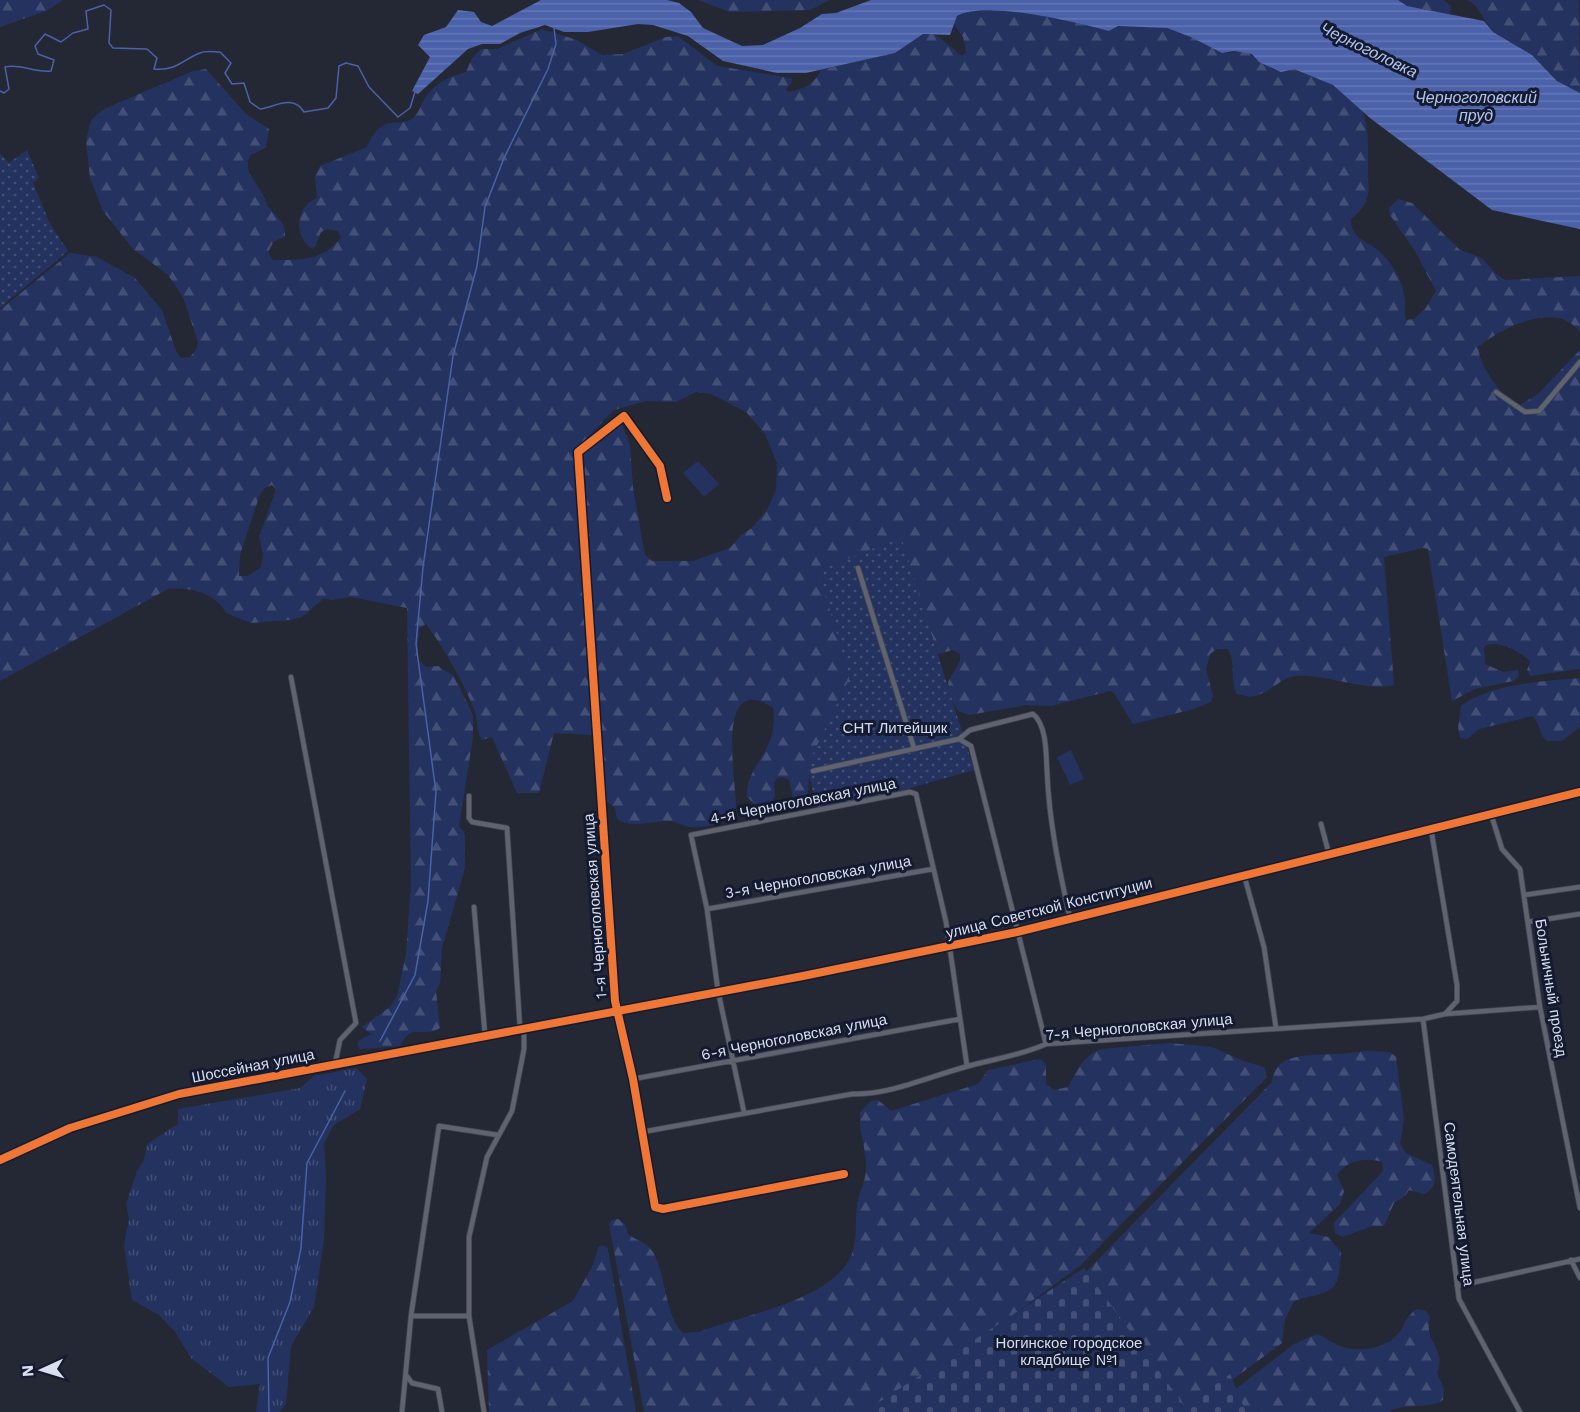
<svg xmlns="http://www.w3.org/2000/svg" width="1580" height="1412" viewBox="0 0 1580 1412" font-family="'Work Sans',sans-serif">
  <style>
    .grass { fill: url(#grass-tufts) }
    .forest { fill: url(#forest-firs); fill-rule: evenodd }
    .cemetery { fill: url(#cemetery-stones) }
    .park { fill: url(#park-dots) }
    .pitch { fill: #24325f }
    .water { fill: url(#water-rules) }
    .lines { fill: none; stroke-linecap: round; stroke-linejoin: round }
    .stream { stroke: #4b61a9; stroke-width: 1.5 }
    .minor-casing { stroke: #434651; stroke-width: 6 }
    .tertiary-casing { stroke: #434651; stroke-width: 8 }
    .minor { stroke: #5f636f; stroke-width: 4.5 }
    .tertiary { stroke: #5f636f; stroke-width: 6 }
    .cycleway-casing { stroke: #141b31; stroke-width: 11 }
    .cycleway { stroke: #f07635; stroke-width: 8 }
    .labels { text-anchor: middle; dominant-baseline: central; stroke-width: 6; stroke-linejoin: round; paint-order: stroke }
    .park-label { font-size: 15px; fill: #d4ddf2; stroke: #141b31 }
    .street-label { font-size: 15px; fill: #d9dfef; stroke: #141b31 }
    .water-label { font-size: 16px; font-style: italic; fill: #b2c3ed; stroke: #141b31 }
  </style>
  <defs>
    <pattern id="grass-tufts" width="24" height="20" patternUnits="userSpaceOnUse" patternTransform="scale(1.5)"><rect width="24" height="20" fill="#24325f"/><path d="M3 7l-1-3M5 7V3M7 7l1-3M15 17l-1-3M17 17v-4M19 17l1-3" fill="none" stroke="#434f76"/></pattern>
    <pattern id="forest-firs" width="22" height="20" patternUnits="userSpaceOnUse" patternTransform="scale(1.5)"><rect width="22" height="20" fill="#24325f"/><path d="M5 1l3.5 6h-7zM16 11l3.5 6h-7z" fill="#434f76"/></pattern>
    <pattern id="cemetery-stones" width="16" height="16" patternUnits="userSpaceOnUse" patternTransform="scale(1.5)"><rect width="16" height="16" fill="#24325f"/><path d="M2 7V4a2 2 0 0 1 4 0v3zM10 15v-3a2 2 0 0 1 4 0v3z" fill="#434f76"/></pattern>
    <pattern id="park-dots" width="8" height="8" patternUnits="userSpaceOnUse" patternTransform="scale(1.5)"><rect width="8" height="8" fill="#24325f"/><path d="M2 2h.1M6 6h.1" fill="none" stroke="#434f76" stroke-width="1.8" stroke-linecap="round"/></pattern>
    <pattern id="water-rules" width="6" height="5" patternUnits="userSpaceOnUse" patternTransform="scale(1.5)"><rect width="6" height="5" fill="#4b61a9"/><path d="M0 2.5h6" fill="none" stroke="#6477b5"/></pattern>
  </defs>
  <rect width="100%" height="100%" fill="#242835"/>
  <path class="grass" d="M356,1068L367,1079L360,1109L334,1125L324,1143L326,1177L324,1240L314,1307L291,1346L286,1404L280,1412H256L260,1384L229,1387L191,1358L176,1333L159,1315L132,1300L124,1245L129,1218L126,1204L137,1171L144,1160L147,1144L178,1124V1109L300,1088L314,1076Z"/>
  <path class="forest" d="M0,0H63L46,11L0,27Z
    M698,0H830L810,10L730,12Z
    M1398,0H1443L1451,6L1450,14L1407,6Z
    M1468,0H1579L1580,93L1563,86L1532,55L1493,32L1475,5Z
    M1011,7C1017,9 1024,8 1030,10C1055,18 1083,24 1109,31C1114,29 1117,26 1122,25C1157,21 1193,34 1222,53C1232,53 1239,50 1249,53C1258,56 1265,67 1276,70C1282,71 1288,68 1294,69C1312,72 1356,95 1363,112C1369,128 1368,150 1368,167C1368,194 1373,200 1351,219C1350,239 1368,241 1380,252C1393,264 1404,283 1405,301C1405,309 1404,313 1406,320L1414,319L1425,309L1436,291L1415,251L1390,215L1389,208L1398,199L1412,203L1460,250L1482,258L1496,274L1505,280L1580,276V332C1557,300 1502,327 1478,347C1479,365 1502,399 1520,405L1538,394L1580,350V669L1530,676L1527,670L1530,662C1522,652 1495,638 1484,647L1485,664L1503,672L1518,670L1519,676L1513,681L1475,689L1452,701L1428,549L1423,548L1384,557L1394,685C1368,693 1315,670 1291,677C1274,682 1260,705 1236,693C1230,678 1236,663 1228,649H1217L1210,654L1206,669L1213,696L1211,702L1194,709L1133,724L1114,693L1110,691L1051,706L1026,705L969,715L958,711L949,695L948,682L960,661V654L953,650L938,654L906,558L864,701L810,769L807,798L801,801L793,798L789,780L783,777L777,778L774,783L775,795L771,806L761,810L747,797C744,767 780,751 773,708C712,668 738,787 736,813C726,821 705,829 692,827C684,827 676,821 668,821C652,821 632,829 617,819L615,808L605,800L581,453L621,422L630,445L633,488L645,555L652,561H693L730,548L741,535L752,528L767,510L776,490L777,463L765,434L746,412L711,394L696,392L676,402L646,401L614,410L573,452L593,735L554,733L539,793H517L492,737L482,740C476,731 478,721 475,712C467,688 441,643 426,624L419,629L417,659L426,667L438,666L454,676L473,715V737L459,826L465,834V868L442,948L440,984L436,991L440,1028C422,1039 412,1021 400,1046L359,1049L358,1041L371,1034L362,1027L390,1007L397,996L406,954L411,883L407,608L351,597L331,600L324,598L302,617L290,620L251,623L226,613C215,592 189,587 168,589L0,681V310L70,253L97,257L135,278L162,310L176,351L181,358L190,357L196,350L198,342L183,297L168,275L133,249L103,211L90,178L86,140L91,120L104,109L193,71L206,69L246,114L269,129L266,148L250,155C243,172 254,178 262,193C265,198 266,205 270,209C278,219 286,223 285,237L274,241L268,252L273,260C300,260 324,261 341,237L338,231L328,229L321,232L315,247L311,248C293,235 296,206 317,198L315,177L320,166L367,147C384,108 400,132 415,116C419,112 421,105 424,100C435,83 448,77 466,72L472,58L481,49H497L542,29L577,40L602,55L623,54L666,37L678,36L717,66L791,78L792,82L786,89L788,92C804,89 814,85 821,70L895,53L923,34H935L962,56L966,52L963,37L953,23C964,2 991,8 1011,7ZM272,485L276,489L259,537L263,554L261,567L248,576H239L240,555L260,494L265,488Z
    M1580,678V727L1562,741H1547C1538,734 1541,722 1532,716L1479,729L1467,739L1460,738L1458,727L1461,706C1490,684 1544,681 1580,678Z
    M1170,1043L1212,1047L1243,1061L1264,1067L1267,1077L1080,1266L880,1412H644L609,1224L612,1220L618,1219L625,1224L628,1234C634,1239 642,1241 648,1246C667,1264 662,1313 683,1333L699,1332C742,1315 825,1302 849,1260C858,1245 855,1223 857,1206C858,1194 865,1183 866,1171C868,1152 858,1132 860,1112L871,1101L878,1100L891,1111L978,1084L988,1070L1040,1059L1046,1064V1084L1054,1090L1068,1087C1077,1071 1083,1055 1102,1049Z
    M1366,1051L1390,1052L1396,1057L1404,1119L1400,1144L1406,1153L1432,1165C1436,1178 1437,1187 1424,1194L1409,1190L1405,1196L1394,1203L1384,1226H1373L1342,1237L1335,1233L1334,1223L1383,1171L1382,1162C1366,1157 1347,1160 1337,1175L1344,1191L1340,1204L1309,1233L1328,1237L1341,1252C1338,1298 1333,1289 1294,1301L1285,1319L1282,1343L1189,1412H1181L1083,1275L1272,1082C1275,1051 1311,1056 1333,1054C1344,1054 1355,1052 1366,1051Z
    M599,1246H605L608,1249L636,1412H489L487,1350L573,1301L593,1265Z
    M1417,1309L1426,1311L1430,1317C1423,1343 1447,1348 1437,1373L1444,1389L1443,1400C1428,1410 1406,1402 1389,1412H1206L1294,1344L1317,1334C1326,1337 1334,1345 1343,1347C1359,1352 1385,1349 1397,1335C1406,1325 1403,1319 1417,1309Z"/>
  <path class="cemetery" d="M1084,1268L1185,1407L1230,1374L1246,1412H864Z"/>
  <path class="park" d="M27,150L39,178L33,183L50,224L68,251L0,308V153L9,163Z
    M901,537L974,770L903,790L817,809L807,766L850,677L818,571Z"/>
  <path class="pitch" d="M698,461L719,484L704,497L683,473Z
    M1071,750L1084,779L1070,785L1057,757Z"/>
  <path class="water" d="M541,0H667L679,3L691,12L703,28L742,46L763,45L800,28L822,14L836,13L871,0H1398L1407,6L1484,21L1493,32L1532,55L1557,81L1580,93V229L1492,210L1370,118L1333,85L1294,69L1281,72L1259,62L1252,54L1234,51L1222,53L1191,37L1167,28L1118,26L1109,31C1074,22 987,0 957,16L950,35L923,34L895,53L806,73H777L723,61L688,36L653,25L638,24L588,32H564L545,25L520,33L500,44H482L468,49L418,94L412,91L430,57L418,45L424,35L446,27L458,10L474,12L481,22L492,26Z"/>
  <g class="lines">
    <path class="stream" d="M0,91L4,93L9,89L5,67C20,63 34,73 51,71L54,60L38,54L35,46L45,34L61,42L73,33L88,29L86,11L104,5L111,10L109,43L113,48L147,49L157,58L154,69C177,71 182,60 200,53C205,50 214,52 220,52L231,63L225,73L232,84L244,83L250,102L260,109C275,107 293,94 304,112L328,108L336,98L339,66L346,63L358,66L369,87L398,117L410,108L415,92
      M380,1041L415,975L428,901L436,792L416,644L423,567L453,356L477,266L485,207L504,158L548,69L556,44L554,28
      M269,1412L268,1358L290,1302L301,1248L307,1163L345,1091"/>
    <g class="minor-casing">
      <path id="minor" d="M1496,392L1525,412L1539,411L1580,362
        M667,498L660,466L624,416L578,452L615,1001L633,1079L655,1207L663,1209L844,1174
        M858,568L914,748
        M291,677L356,1023L340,1040L335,1064
        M959,739L971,746L1046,1044
        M813,771L959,739L970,730L1033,714C1047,725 1046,755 1047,771C1049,821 1059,869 1070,918
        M469,796V818L472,822L507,828L520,1028L524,1034V1049L512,1111L487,1157L469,1237V1316L484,1412
        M1491,814L1502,849L1520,869L1540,1007L1580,1208
        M1321,824L1329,854
        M1431,829L1457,985V1001L1445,1014
        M1244,875L1264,947L1276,1028
        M1524,895L1580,887
        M474,907L485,1035
        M707,909L933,869
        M1528,922L1580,914
        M1423,1019L1459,1299L1520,1412
        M633,1079L960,1019
        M744,1112L718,991L707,909L691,835L910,792L916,794L946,922L967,1066
        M642,1132L852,1094C890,1095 928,1077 965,1067C992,1059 1020,1056 1046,1044L1423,1019L1445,1014L1540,1007
        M1571,1260L1580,1278
        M1457,1286L1580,1259
        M469,1316H411L439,1126L498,1135
        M406,1375L412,1383L438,1389L442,1412
        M402,1412L411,1316"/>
    </g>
    <g class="tertiary-casing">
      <path id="tertiary" d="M0,1160L70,1128L179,1094L803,976L1017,932L1580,792"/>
    </g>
    <use href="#minor" class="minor"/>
    <use href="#tertiary" class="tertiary"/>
    <g class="cycleway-casing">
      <path id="cycleway" d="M667,498L660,466L624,416L578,452L615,1001L633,1079L655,1207L663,1209L844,1174
        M0,1160L70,1128L179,1094L803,976L1017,932L1580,792"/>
    </g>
    <use href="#cycleway" class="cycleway"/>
  </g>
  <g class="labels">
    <g class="park-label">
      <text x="895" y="728">СНТ Литейщик</text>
      <text x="1069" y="1343">Ногинское городское<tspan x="1069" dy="17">кладбище №1</tspan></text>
    </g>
    <g class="street-label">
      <text transform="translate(803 801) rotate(-11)">4-я Черноголовская улица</text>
      <text transform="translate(818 877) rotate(-10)">3-я Черноголовская улица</text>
      <text transform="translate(595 906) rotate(-94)">1-я Черноголовская улица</text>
      <text transform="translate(1049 908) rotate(-14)">улица Советской Конституции</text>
      <text transform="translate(1551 988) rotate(81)">Больничный проезд</text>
      <text transform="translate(1139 1027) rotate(-5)">7-я Черноголовская улица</text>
      <text transform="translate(794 1037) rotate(-11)">6-я Черноголовская улица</text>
      <text transform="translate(253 1066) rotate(-11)">Шоссейная улица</text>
      <text transform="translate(1459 1204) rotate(83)">Самодеятельная улица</text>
    </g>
    <g class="water-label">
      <text transform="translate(1369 50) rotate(26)">Черноголовка</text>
      <text x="1476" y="97">Черноголовский<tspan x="1476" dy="18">пруд</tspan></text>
    </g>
  </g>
  <g transform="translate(42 1370) rotate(266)" stroke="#141b31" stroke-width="4.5" paint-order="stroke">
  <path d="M0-4.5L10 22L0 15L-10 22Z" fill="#d9dfef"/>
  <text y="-9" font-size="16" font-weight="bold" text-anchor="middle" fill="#d9dfef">N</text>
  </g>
</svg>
